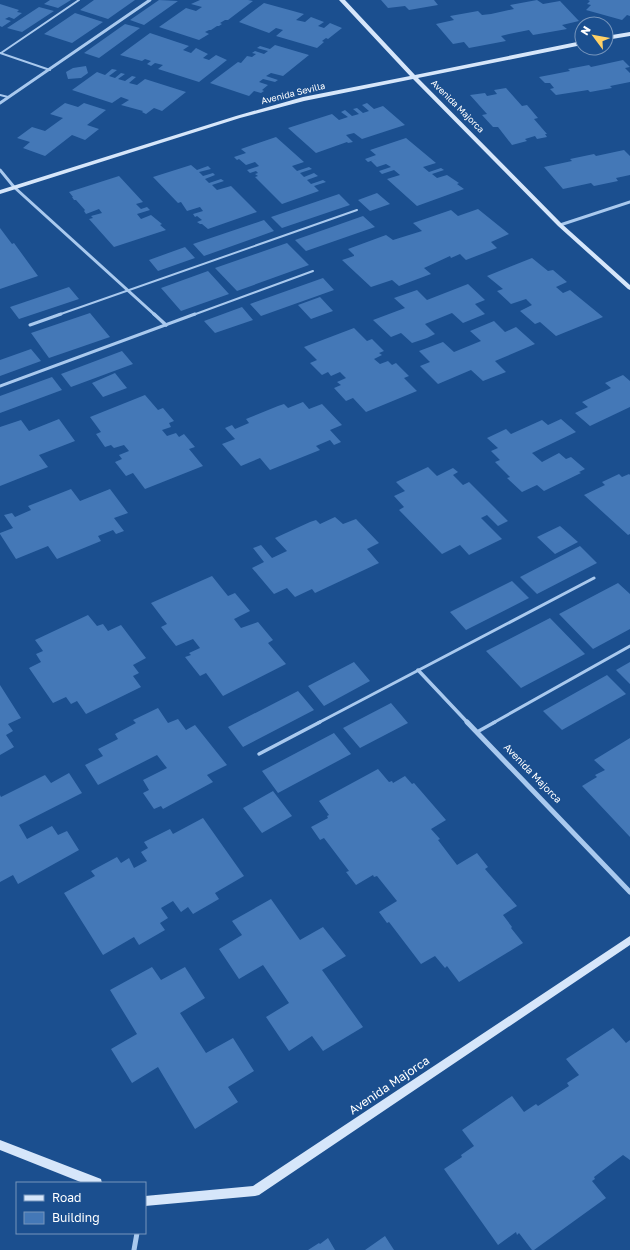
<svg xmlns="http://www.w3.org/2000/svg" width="630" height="1250" viewBox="0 0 630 1250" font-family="'Golos Text',sans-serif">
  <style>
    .building { fill: #4478b7 }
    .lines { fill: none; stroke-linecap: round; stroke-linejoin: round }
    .lane-far2 { stroke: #a9c9ee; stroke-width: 2 }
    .lane-far1 { stroke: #a9c9ee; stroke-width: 3 }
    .lane { stroke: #a9c9ee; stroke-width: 3.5 }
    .street-far2 { stroke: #a9c9ee; stroke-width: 3 }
    .street-far1 { stroke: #a9c9ee; stroke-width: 3.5 }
    .street { stroke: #a9c9ee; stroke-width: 5 }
    .secondary { fill: #d6e6fa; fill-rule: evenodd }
    .labels { text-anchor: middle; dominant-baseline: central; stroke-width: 3; stroke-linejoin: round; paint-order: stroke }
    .far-street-label { font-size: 9px; fill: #fff; stroke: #1b4f8f }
    .street-label { font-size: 10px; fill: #fff; stroke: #1b4f8f }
    .near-street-label { font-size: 12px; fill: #fff; stroke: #1b4f8f }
  </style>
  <rect width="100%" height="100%" fill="#1b4f8f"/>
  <path class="building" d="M50,0H71L58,8L44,4Z
    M94,0H135L108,19L80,10Z
    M159,0L178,1L144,25L130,20Z
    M200,0H248L253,1L228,20H225L220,23L222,24L219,26H217L211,30H209L205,32L209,34L199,40L159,27L186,8L196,11L202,7L191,4Z
    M381,0H434L438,5L409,10L405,6L388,8Z
    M537,0L543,4L560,1L579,21L562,25L567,29L533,35L529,30L509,34L501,36L506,41L469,48L464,42L453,44L436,24L454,20L450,16L478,11L482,15L491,14L514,9L510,5Z
    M588,0H630V16L627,15L622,20L586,10L591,5L587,4L590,1Z
    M264,3L304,14L296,20L305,22L311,17L324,22L318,26L324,28L330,23L342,28L328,39L326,38L322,41L324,42L317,48L276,36L283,30L276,28L269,33L239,22Z
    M0,4L19,10L17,12L22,13L14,19L9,17L5,19L11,21L2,27L0,26Z
    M39,7L54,11L22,32L7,28Z
    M75,13L103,22L72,43L44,34Z
    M125,24L140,28L99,58L84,53Z
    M150,33L189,46L183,50L191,53L196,48L208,54L203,58L209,60L216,55L227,60L199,82L158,69L163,65L155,63L151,66L147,64L151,61L145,59L142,61L120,55Z
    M275,45L309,55L283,76L271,73L266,76L278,80L275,82L263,79L259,82L268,85L262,90L264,91L261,93L254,91L249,96L210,83L238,62L241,63L247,56L252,57L256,54L252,53L255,51L264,54L268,51L257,48L260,46L270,49Z
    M623,60L630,67L625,68L630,73V82L610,86L612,88L590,92L588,90L556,95L550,89L554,88L550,83H545L539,77L570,71L568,69L589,65L591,67Z
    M86,66L88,73L81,78L68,79L66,72L73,68Z
    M112,69L117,70L109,76L115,78L121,73L125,74L118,79L125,81L132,76L136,77L129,83L137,85L145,79L186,92L162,111L154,108L146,114L142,112L143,111L121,105L129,100L121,97L112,103L72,90L97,72L105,75Z
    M506,88L522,106L527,105L538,118L534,119L547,134H545L547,137L537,139L535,136L525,139L527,141L512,145L498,127H493L482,115L487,114L470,95L485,93L487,96L497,94L494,90Z
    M65,103L78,107L84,103L106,110L87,125L99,129L85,140L72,135L45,156L23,148L30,142L17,138L32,127L45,131L63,118L50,114Z
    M367,103L374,109L383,106L405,125L362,139L354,133L346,135L353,142L348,143L347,142L316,153L288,128L332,114L339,120L348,117L341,112L345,110L352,116L359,114L353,109L357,108L363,113L369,111L362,105Z
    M276,137L304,162L292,166L297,171L309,167L312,169L300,173L304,177L314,173L318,176L307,180L311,184L323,180L326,182L314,186L319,191L282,204L255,177L258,176L255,174L258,173L256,171L250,173L247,170L259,166L255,162L246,165L239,159L237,160L234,157L246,153L241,149Z
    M406,138L436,163L423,167L429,172L441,168L444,170L432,174L437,178L447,175L459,183L457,184L464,189L417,206L387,179L400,175L394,170L382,174L379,171L391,167L386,164L377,167L371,161L379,158L368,162L365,159L376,155L370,150Z
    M624,150L630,156V175L616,178L618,181L594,186L591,183L563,189L544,167L572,161L570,159L594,154L596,156Z
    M191,165L197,170L208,166L211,169L199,172L203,176L213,173L215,175L205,179L209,183L221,179L224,181L212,185L217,190L231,186L257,212L208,229L202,224H200L197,222L202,220L197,216L195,217L193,214L203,211L200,207L187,211L181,202L178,203L153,177Z
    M119,176L143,202L136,204L141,209L147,207L150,210L137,214L141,219L151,215L162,224L160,225L166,230L114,247L89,219L93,218L91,216L102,213L99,209L86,214L84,211L85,210L76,200H74L72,197H73L69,192Z
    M377,193L390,204L370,211L358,200Z
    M339,194L350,205L282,228L271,217Z
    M478,209L509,234L491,242L497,248L466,260L460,254L451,258L450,256L424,268L431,274L399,286L392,280L371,287L342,260L354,256V255L348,249L386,235L393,240L422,231L413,223L451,210L458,216Z
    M363,216L375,227L306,251L295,240Z
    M264,220L274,231L204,256L193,244Z
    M0,228L12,244L14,243L38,276L0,289Z
    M287,243L309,265L237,291L215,268Z
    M185,247L195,258L158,271L149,260Z
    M532,258L548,271L553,270L567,282L556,287L563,293L570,290L603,317L556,336L540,322L535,324L520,311L532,305L526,299L511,304L497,291L503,289L487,276Z
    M208,271L229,294L181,311L161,288Z
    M323,278L334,290L261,316L250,304Z
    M468,284L485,300L475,304L485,314L463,323L452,313L425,324L435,334L427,338L412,343L401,333L391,337L373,320L405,308L394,298L417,290L427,300Z
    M69,287L79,299L19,319L10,307Z
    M320,297L333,311L311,319L298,305Z
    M242,307L253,320L215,333L204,321Z
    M90,313L110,337L49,358L31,333Z
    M494,321L505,332L516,327L535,344L495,361L506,372L483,381L471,370L438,384L420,366L430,362L419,351L443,342L454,352L481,341L470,331Z
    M354,328L367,341L372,339L384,351L379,353L382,355L374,359L380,364L388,361L392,365L396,363L409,376L404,378L417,391L366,412L353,398L346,401L334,388L341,385L337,382L346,378L340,372L331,376L328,372L322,375L310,363L317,360L304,347Z
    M31,349L41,361L0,376V360Z
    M122,351L133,364L71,387L61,374Z
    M115,373L127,388L103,397L92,383Z
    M623,375L630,381V407L590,426L575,413L588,407L582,402L611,388L605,383Z
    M52,377L62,390L0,413V396Z
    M145,395L158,410L163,408L174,421L169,423L171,427L162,430L167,436L176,433L179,437L184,434L195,447L189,449L203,466L145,489L133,473L126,476L115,462L122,459L119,455L129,451L124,445L114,448L111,445L105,447L96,434L101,432L90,417Z
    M303,402L309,409L322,404L342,425L330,430L341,442L334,445L330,440L316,446L320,450L270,470L260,458L241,466L222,444L235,439L225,428L232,425L235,429L249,423L246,419L278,406L284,404L288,408Z
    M59,419L75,441L39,455L48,467L0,486V427L21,420L29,431Z
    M561,419L576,432L532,453L542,462L559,453L566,459L571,457L585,469L579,472L581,473L544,491L537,485L522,492L507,478L510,477L495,462L500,460L491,451L498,448L487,438L506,429L511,434L542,420L548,425Z
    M428,467L437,476L453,468L458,472L453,475L463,485L469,482L508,521L498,526L487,515L481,518L502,539L469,555L460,545L442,554L399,510L404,507L394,496L405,491L396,482Z
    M619,474L622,477L629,474L630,475V534L628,535L584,495L605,485L602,482Z
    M71,489L80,501L110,489L128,513L114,518L124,531L116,534L113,530L98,536L101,541L57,559L48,546L16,559L0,534V533L13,528L4,515L12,513L15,517L31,510L28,506Z
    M335,517L343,524L356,519L379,543L367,549L379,563L315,593L312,589L295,597L287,588L274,594L252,568L264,562L253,548L261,545L272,558L287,551L275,538L310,522L316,520L320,524Z
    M560,526L578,542L555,554L537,537Z
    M580,546L597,563L537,594L520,577Z
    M212,576L228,596L235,593L250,611L234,619L241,628L258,622L273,640L268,643L286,664L223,696L206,673L200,676L185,657L191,655L189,653L200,648L193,639L176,646L161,627L167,624L151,603Z
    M512,581L529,598L466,630L450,612Z
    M618,583L630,594V629L593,649L559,614Z
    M88,615L97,626L103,624L108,631L121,625L146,658L133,665L139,673L133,676L141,687L86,714L77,701L71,704L66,697L53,703L29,668L41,662L36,654L43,651L35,640Z
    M550,618L585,654L521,688L486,651Z
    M354,662L370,681L324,706L308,686Z
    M630,662V684L616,670Z
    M607,675L626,694L562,730L543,711Z
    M0,685L21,718L8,724L13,731L6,735L14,747L0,755Z
    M298,691L314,710L243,747L228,727Z
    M391,703L408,723L360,748L343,728Z
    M158,708L168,723L178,719L186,730L195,725L227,765L207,775L213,782L163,809L161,806L154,809L143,793L149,790L143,780L167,768L157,755L98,785L85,765L103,756L98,749L118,739L115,734L136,723L133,720Z
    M334,733L351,754L278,793L262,771Z
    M630,738V837L582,786L597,777L595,775L605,770L594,760Z
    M378,769L389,782L392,781L393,783L405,776L412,784L414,783L446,820L431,829L440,839L438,840L457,865L477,853L488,867L485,869L517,906L503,915L512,927L511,928L523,943L459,982L447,966L445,968L435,956L421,964L389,922L387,923L379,912L397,901L377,876L374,877L373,875L356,885L346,872L349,871L324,838L320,840L311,827L328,818L327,816L329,815L319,801Z
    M69,773L82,793L19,825L27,839L52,826L58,835L67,831L79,850L18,884L13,875L0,882V795L1,797L45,775L51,783Z
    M273,791L292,816L262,833L243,808Z
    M203,818L244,876L215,893L219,899L193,914L188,907L181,912L173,901L161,908L168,918L160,923L165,930L139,945L134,937L103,955L64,893L95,876L91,871L117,857L121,863L129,858L134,868L147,861L141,852L148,848L144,842L170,829L173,834Z
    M271,899L300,940L323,927L346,956L322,970L363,1027L323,1051L312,1036L289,1051L266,1017L289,1003L263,965L239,979L219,949L242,935L232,921Z
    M152,967L161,980L185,967L205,998L180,1013L206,1053L233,1038L254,1071L228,1087L238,1102L195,1129L158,1067L132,1083L111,1049L137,1034L110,990Z
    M613,1028L626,1043L630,1040V1160L623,1155L594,1177L595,1179L592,1181L606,1198L534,1250H532L519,1233L517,1235L516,1232L498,1245L444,1169L462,1157L461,1155L474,1146L462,1130L512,1096L524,1112L536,1104L538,1106L569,1086L567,1083L579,1075L566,1059Z
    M385,1236L394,1250H365Z
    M328,1238L335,1250H308L319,1243L320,1244Z"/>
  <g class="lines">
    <path class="lane-far2" d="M0,53L50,70
      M1,53L79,0
      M0,95L8,97
      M58,315L357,210
      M193,315L313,271"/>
    <path class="lane-far1" d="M30,325L61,314
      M0,386L195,314
      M318,723L594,578
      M493,723L630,646"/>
    <path class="lane" d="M477,732L495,722
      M259,754L320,722"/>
    <path class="street-far2" d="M0,103L150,0
      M0,170L14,187L155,315
      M560,225L630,202"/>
    <path class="street-far1" d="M154,314L166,325
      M418,670L468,723"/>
    <path class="street" d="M467,722L630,892
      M134,1250L137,1233"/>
    <path class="secondary" d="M339,0H345L415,75L582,41V45L418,78L562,224L630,285V290L628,289L558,226L413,79L304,101L240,118L0,194V190L236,116L303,97L410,76Z
      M630,32V36L606,40V36Z
      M630,936V945L259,1195L255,1196L145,1206V1196L253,1186Z
      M0,1140L101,1179L102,1183H83L0,1150Z"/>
  </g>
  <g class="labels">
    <g class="far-street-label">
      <text transform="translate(293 93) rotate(-14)">Avenida Sevilla</text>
      <text transform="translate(458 106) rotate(45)">Avenida Majorca</text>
    </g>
    <g class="street-label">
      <text transform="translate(533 773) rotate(46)">Avenida Majorca</text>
    </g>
    <g class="near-street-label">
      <text transform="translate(389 1085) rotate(-34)">Avenida Majorca</text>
    </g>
  </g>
  <rect x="16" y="1182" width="130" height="52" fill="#1b4f8f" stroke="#7695bc"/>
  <rect x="24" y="1195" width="20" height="6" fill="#d6e6fa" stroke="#7695bc"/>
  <text x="52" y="1202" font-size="12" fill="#ffffff">Road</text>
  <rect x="24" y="1212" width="20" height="12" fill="#4478b7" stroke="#7695bc"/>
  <text x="52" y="1222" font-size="12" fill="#ffffff">Building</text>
  <g transform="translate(594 36) rotate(302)"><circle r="19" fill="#1b4f8f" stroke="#7695bc"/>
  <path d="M0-3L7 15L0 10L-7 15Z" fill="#ffd166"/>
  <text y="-6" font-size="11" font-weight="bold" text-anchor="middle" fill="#ffffff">N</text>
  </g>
</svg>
